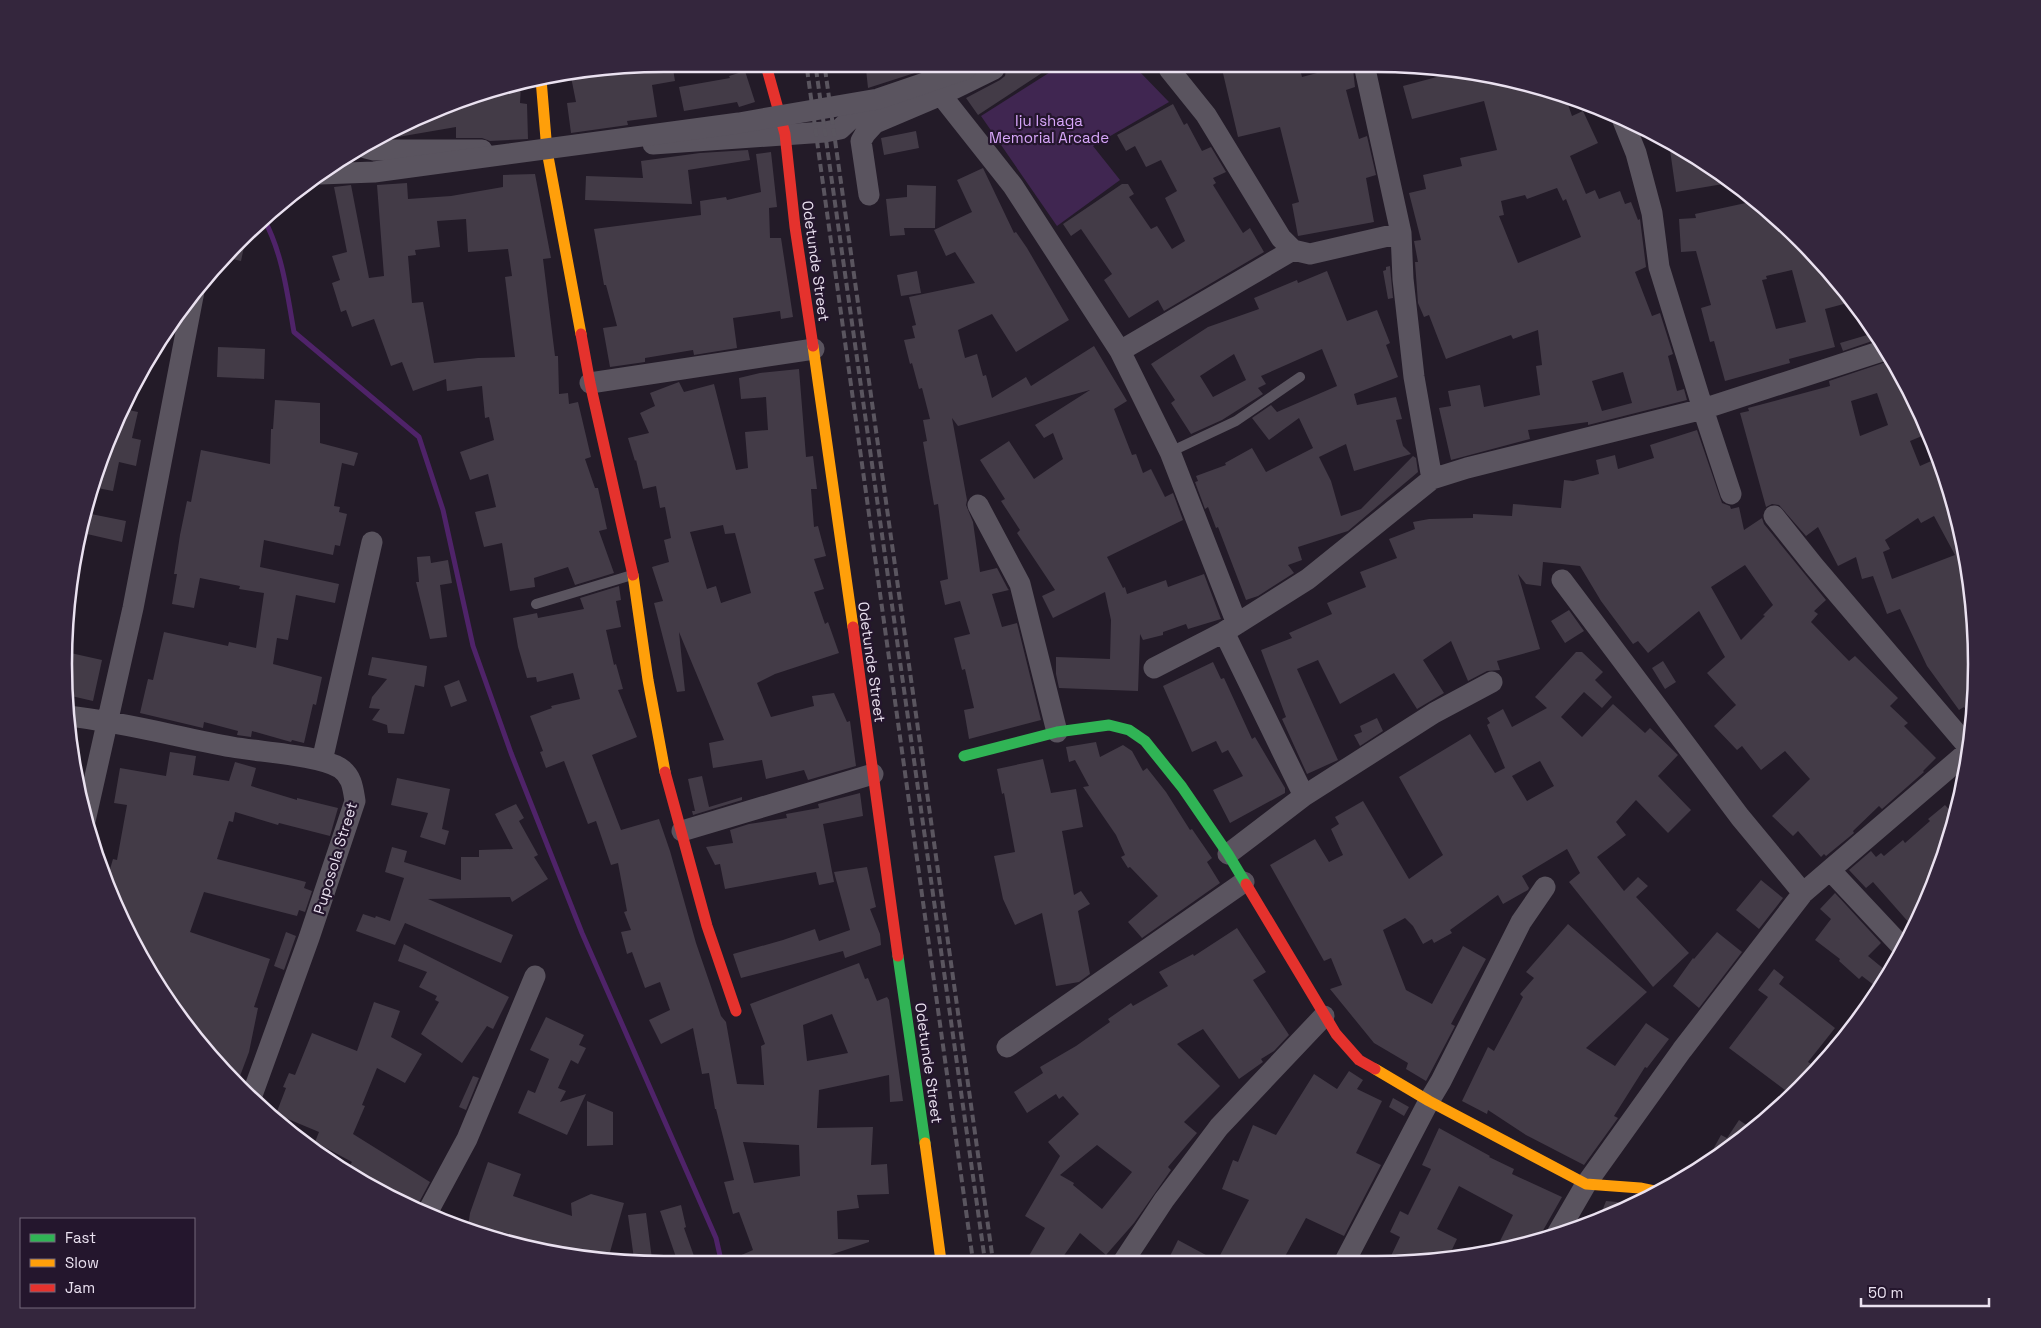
<svg xmlns="http://www.w3.org/2000/svg" width="2041" height="1328" viewBox="0 0 2041 1328" font-family="'Space Grotesk',sans-serif">
  <style>
    .green { fill: #402651 }
    .lines { fill: none; stroke-linecap: round; stroke-linejoin: round }
    .stream { stroke: #4f2369; stroke-width: 5 }
    .building { fill: #433b47; fill-rule: evenodd }
    .lane { stroke: #5a545f; stroke-width: 10 }
    .street { stroke: #5a545f; stroke-width: 21 }
    .fast { stroke: #30b455; stroke-width: 11 }
    .slow { stroke: #ff9f0a; stroke-width: 11 }
    .jam { stroke: #e5322d; stroke-width: 11 }
    .rail { stroke: #5a555f; stroke-width: 4; stroke-dasharray: 8 4; stroke-linecap: butt }
    .street-bridge { stroke: #5a545f; stroke-width: 21 }
    .labels { text-anchor: middle; dominant-baseline: central; stroke-width: 4.5; stroke-linejoin: round; paint-order: stroke }
    .park-label { font-size: 15px; fill: #d8a7fb; stroke: #24162d }
    .street-label { font-size: 15px; fill: #eae1f0; stroke: #24162d }
    .rim { fill: none; stroke: #eae1f0; stroke-width: 2.5 }
  </style>
  <rect width="100%" height="100%" fill="#231b28"/>
  <path class="green" d="M1055,69H1137L1169,102L1093,146L1120,180L1057,226L981,116Z"/>
  <g class="lines">
    <path class="stream" d="M264,219C283,255 287,293 294,332L419,437L443,510L473,646L511,753L582,933L716,1238L721,1260"/>
  </g>
  <path class="building" d="M585,69H673L675,81L652,85L657,117L627,121L628,125L571,133L567,103L576,102L570,72Z
    M866,69H927L868,88Z
    M1006,69H1048L978,115L966,98L1000,80L1005,76Z
    M1222,69H1300L1302,77L1332,69H1353L1355,87L1346,90L1359,139L1367,136L1376,175L1366,178L1374,222L1298,236L1292,204L1299,202L1280,127L1238,137Z
    M1447,69H1456L1533,84L1565,96L1572,116L1583,111L1598,143L1570,156L1586,194L1595,190L1599,199L1620,191L1625,204L1631,202L1638,220L1640,219L1646,267L1635,272L1652,316L1660,313L1673,354L1668,356L1677,391L1684,389L1687,400L1588,425V422L1528,430L1530,439L1451,460L1439,408L1451,406L1448,391L1480,385L1484,407L1540,395L1536,366L1542,365L1538,330L1513,339L1511,335L1446,359L1429,315L1424,317L1418,303L1415,262H1418L1414,241L1421,240L1409,193L1426,189L1423,175L1462,166L1460,158L1497,150L1484,101L1412,119L1403,86L1448,74ZM1557,188L1563,201L1566,199L1581,237L1518,263L1499,216L1504,215L1501,201L1525,195L1527,199ZM1623,372L1632,403L1602,411L1592,381Z
    M745,71L755,102L739,107L737,102L684,111L679,87L730,78L729,76Z
    M521,84L520,103L527,104L528,139L490,141L482,138H456V127L392,138L391,135L471,96Z
    M1173,104L1184,125L1187,123L1202,151L1211,147L1226,172L1213,178L1216,183L1213,185L1243,233L1250,228L1264,252L1164,311L1158,300L1129,318L1104,280L1112,274L1081,229L1071,236L1063,224L1122,184H1128L1134,194L1129,197L1151,229L1157,226L1172,249L1185,241L1165,198L1177,191L1161,160L1146,167L1135,146L1126,151L1117,135Z
    M916,131L919,148L884,155L881,138Z
    M1669,143L1709,170L1729,183L1676,192Z
    M748,150L750,160L688,170L692,204L585,200L586,176L643,178L641,161L700,153Z
    M771,152L777,207L769,208L770,238H781L793,317L781,319L780,311L733,318L737,348L694,355L693,350L645,358V362L610,367L603,328L617,326L606,285H604L594,229L701,215L700,201L726,197L727,200L761,192L756,154Z
    M983,168L1014,233L1016,232L1027,248L1069,320L1016,352L992,314L958,330L965,358L977,354L983,376L986,375L992,398L1026,377L1031,386L1094,346L1127,401L1114,409L1132,455L1136,454L1143,473L1151,469L1165,497L1173,493L1183,520L1107,557L1123,588L1125,587L1127,594L1166,580L1168,587L1204,574L1221,619L1188,629L1186,624L1163,632V635L1143,640L1140,634L1138,691L1059,688L1056,674V657L1110,659L1111,620L1105,592L1053,618L1042,596L1055,590L1017,533L1020,530L1001,501L1005,499L980,460L1009,441L1034,479L1063,459L1053,433L1044,438L1035,425L1090,390L958,426L952,418L967,500L966,505L973,522L980,572L997,568L1008,589L1009,590L992,594L1002,627L1017,623L1041,720L969,739L964,710L974,708L965,669L962,670L954,638L970,634L960,601L945,605L940,581L948,579L938,504L934,505L923,442L927,441L923,420L930,419L922,388L919,389L912,363L910,364L904,340L915,338L912,326L916,325L909,297L975,283L955,252L946,256L934,230L972,212L957,180Z
    M535,174L551,258L543,259L555,356H558L559,394L568,393L569,404L578,402L591,457L585,459L595,488H598L607,529L599,531L614,573L575,585L568,567L534,578L535,587L510,591L502,543L484,547L475,512L496,507L488,474L470,480L460,452L494,440L489,417L485,418L482,386L447,391L446,379L413,391L402,362L391,366L374,319L352,327L346,310L341,312L332,283L340,280L332,256L347,252L334,187L351,185L369,278L384,276L377,185L407,183L408,199L451,196L503,187V175ZM466,219L468,252L508,249L512,276L505,277L515,357L478,358L434,363L423,302L412,303L408,256L416,255L415,250L440,247L437,221Z
    M907,185L936,186L935,228H904L905,235L890,236L886,199L907,197Z
    M1755,201L1773,213L1855,301L1825,309L1835,347L1789,359L1790,363L1725,381L1714,341L1710,342L1701,308L1711,305L1696,251L1681,252L1679,219L1696,218L1695,214ZM1792,270L1806,322L1776,329L1762,280L1767,279L1766,276Z
    M247,233L241,261L224,257L240,239Z
    M1390,266L1393,298L1388,299L1383,271L1386,270V267Z
    M917,271L921,293L901,296L897,275Z
    M1327,271L1347,321L1377,310L1390,343L1386,345L1398,377L1354,394L1357,405L1396,397L1402,419L1396,420L1403,446L1411,454L1354,471L1346,444L1319,457L1331,481L1341,516L1361,509L1413,456L1416,458L1418,472L1348,531L1298,547L1302,560L1288,565L1294,573L1258,596L1246,600L1218,527L1216,528L1208,507L1205,509L1195,482L1198,481L1196,476L1226,465L1225,463L1252,448L1266,472L1313,448L1299,418L1269,440L1252,418L1271,405L1277,412L1337,386L1322,349L1261,376L1266,384L1258,388L1263,394L1222,420L1191,434L1171,403L1175,400L1151,364L1208,327L1259,309L1254,298L1297,280L1298,283ZM1234,354L1246,380L1213,397L1200,376Z
    M1874,333L1878,339L1843,351L1840,343Z
    M218,347L265,349L264,379L217,377Z
    M1892,360L1914,396L1926,429L1920,431L1922,436L1910,441L1920,466L1938,458L1957,508L1976,624L1973,722L1964,707L1959,710L1927,666L1900,609L1887,614L1873,576L1862,579L1856,557L1838,566L1818,527L1806,536L1779,505L1772,504L1766,507L1740,413L1749,411L1748,408L1830,386L1829,381ZM1877,393L1888,425L1860,436L1851,401ZM1934,516L1955,555L1892,579L1883,552L1890,549L1885,540L1918,518L1921,523Z
    M799,369L806,457L813,456L817,489H811L814,527L818,526L826,556L814,559L824,589L814,592L825,624L828,622L839,653L775,674L757,683L771,717L814,706L812,696L834,693L847,722L850,721L856,766L808,780L804,770L766,779L762,760L713,768L709,743L724,740L679,632L685,691L677,692L654,603L663,601L652,567L669,562L664,540L671,538L665,507L660,508L656,486L643,489L636,460L635,461L628,438L649,433L640,413L655,406L650,393L679,382L684,392L714,384L736,470L748,468L745,432L768,430L766,397L741,399L739,378L760,373ZM723,525L725,534L735,533L751,593L721,603L716,586L707,589L690,532Z
    M275,400L320,403V443L358,453L354,466L342,463L334,506L340,507L339,512L347,514L340,546L335,545L333,555L264,540L260,567L339,584L335,603L296,595L288,640L277,638L273,664L322,677L316,705L313,704L304,743L292,740L291,742L252,731L251,737L237,735L238,731L204,722L203,728L140,713L148,679L153,680L164,632L228,646L229,642L256,648L264,593L239,589L240,586L200,578L194,608L172,604L177,574H174L180,535L187,501L191,502L201,450L270,464L271,429H273Z
    M124,409L138,412L132,438L141,440L136,466L119,462L113,491L92,487L96,471Z
    M1697,430L1722,503L1730,506L1731,509L1739,507L1744,530L1762,518L1764,524L1826,600L1814,611L1818,614L1811,622L1849,661L1855,656L1898,698L1890,706L1908,723L1904,726L1936,758L1923,771L1924,772L1882,809L1879,806L1853,831L1854,833L1826,856L1824,854L1821,857L1798,831L1793,836L1772,816L1810,779L1785,751L1761,770L1742,746L1737,750L1714,726L1736,705L1707,673L1725,657L1699,611L1648,653L1638,641L1633,644L1601,601L1580,566L1543,562L1541,586L1526,584L1518,574L1540,649L1497,661L1500,670L1487,671L1468,681L1451,641L1423,660L1444,693L1417,709L1394,673L1340,704L1318,660L1297,669L1338,760L1307,774L1282,719L1286,717L1261,650L1292,638L1289,633L1332,614L1327,603L1366,587L1360,572L1397,558L1389,539L1415,529L1413,522L1429,519L1473,518V514L1512,516L1513,504L1561,508L1564,480L1573,481L1599,474L1596,460L1615,455L1618,469L1654,458L1650,445ZM1745,565L1773,605L1763,615L1765,616L1741,640L1711,587Z
    M91,514L126,521L122,542L87,534Z
    M430,556L431,563L448,560L452,583L440,585L447,637L430,639L416,582H419L417,557Z
    M619,586L621,600L616,601L621,627L606,630L614,665L616,664L623,689L618,690L637,737L592,755L621,830L659,819L670,851L696,943L721,1016L726,1022L737,1084L764,1085L761,1046L765,1044L750,1004L859,963L865,979L868,978L877,1001L887,997L889,1000L903,1101L890,1102L889,1075L819,1090L817,1128L873,1127L871,1165L887,1164L889,1194L857,1195L859,1208L837,1211L838,1239L869,1240V1242L824,1257L825,1260H730L753,1250L739,1212L733,1214L724,1182L734,1180L716,1109H715L709,1073L702,1074L693,1028L661,1044L649,1020L670,1010L660,982L645,988L632,952L627,954L621,932L631,930L624,912L627,911L618,863L611,865L596,821L588,824L564,761L546,768L540,752L543,751L530,716L552,708L551,706L580,699L573,673L537,682L536,677L527,678L518,647L513,618L537,613L538,618L584,609L580,598ZM832,1014L848,1053L807,1061L803,1025ZM743,1142L799,1145L800,1176L754,1183Z
    M1569,610L1584,631L1565,643L1551,621Z
    M66,652L102,660L93,701L67,695Z
    M1576,652H1582L1603,672L1595,680L1612,697L1602,708L1584,692L1561,717L1582,737L1613,704L1645,733L1650,728L1678,755L1658,776L1691,810L1668,833L1636,800L1616,822L1626,835L1597,857L1624,891L1638,877L1648,886L1636,897L1689,953L1653,987L1569,882L1580,873L1567,849L1522,876L1529,888L1528,890L1503,904L1498,895L1450,930L1452,933L1434,943L1432,939L1423,944L1413,926L1405,918L1383,930L1406,990L1432,1004L1463,946L1486,959L1451,1024L1455,1026L1426,1081L1406,1069L1408,1063L1374,1043L1330,989L1342,985L1331,958L1324,961L1270,865L1315,839L1329,862L1343,855L1331,829L1339,824L1335,817L1363,801L1409,879L1443,855L1399,777L1470,734L1495,773L1505,768L1487,725L1490,723L1487,718L1503,709L1512,727L1547,708L1535,697ZM1540,761L1554,786L1527,801L1512,776Z
    M372,657L427,666L424,687L415,685L404,734L388,733L387,725L372,720L380,709L369,708L372,697L387,679L368,675Z
    M1663,661L1676,682L1665,689L1652,668Z
    M1213,662L1221,679L1224,678L1252,739L1255,737L1285,788V793L1230,823L1213,790L1243,776L1228,750L1222,753L1216,741L1192,752L1163,686Z
    M459,680L467,701L451,707L444,686Z
    M1377,718L1383,731L1360,746L1354,735L1362,732L1360,726Z
    M1096,742L1100,757L1123,745L1132,751L1143,771L1147,768L1166,792L1190,830L1192,829L1212,858L1207,862L1220,883L1142,938L1128,922L1158,896L1130,867L1128,868L1121,857L1125,855L1116,835L1083,787L1089,786L1075,760L1069,762L1066,747Z
    M170,752L196,756L193,775L229,781L235,762L256,768L251,786L297,800V798L338,808L330,836L279,823L278,825L235,812L233,822L229,821L217,859L306,882L304,888L312,891L305,912L299,910L297,916L204,892L190,932L270,959L254,1007L258,1008L249,1052L237,1084L213,1060L144,964L108,876L113,859L117,860L127,805L114,803L120,768L166,776Z
    M1043,759L1051,793L1076,789L1083,827L1062,831L1074,895L1081,891L1090,904L1078,911L1090,974L1079,982L1056,986L1042,913L1015,925L1003,899L994,856L1015,852L1004,793L1002,794L997,769Z
    M702,776L709,807L742,797V800L693,815L692,811H695L688,779Z
    M397,778L450,789L442,829L449,831L445,845L420,837L428,813L391,805Z
    M860,793L863,816L823,824L834,882L819,885L816,872L725,889L720,864L715,865L706,847L733,843L730,830L749,824L787,818L786,814L819,808L818,804Z
    M516,804L524,818L519,821L538,855L534,857L548,879L512,902L510,897L428,899L513,935L501,963L405,923L395,945L356,931L363,914L375,918L376,916L390,921L404,878L385,872L392,847L407,851L404,862L461,880V857H479V850L513,849L495,814Z
    M1945,805L1955,816L1945,857L1917,920L1911,925L1873,882L1866,888L1849,870L1871,851L1876,857L1881,853L1884,856L1903,840L1905,843L1930,821L1928,819Z
    M867,867L876,907L870,909L880,934L881,945L845,958L843,951L741,978L733,954L783,940L815,929L819,941L850,930L834,872Z
    M1761,880L1783,898L1759,929L1736,910Z
    M1835,893L1881,943L1868,956L1890,974L1879,989L1862,976L1859,979L1839,961L1840,959L1815,940L1831,919L1820,909Z
    M1568,924L1647,992L1586,1048L1615,1066L1646,1023L1669,1039L1647,1068L1645,1067L1614,1116L1618,1118L1584,1165L1526,1135L1488,1110L1487,1114L1462,1101L1488,1047L1494,1051L1523,997L1520,994L1534,978L1526,972Z
    M1237,928L1266,972L1253,980L1289,1035L1274,1051L1261,1059L1263,1062L1239,1079L1203,1029L1177,1044L1220,1086L1184,1122L1197,1133L1168,1167L1171,1170L1134,1223L1106,1255L1080,1233L1060,1261H1026L1045,1228L1025,1216L1060,1156L1048,1142L1079,1114L1063,1096L1059,1099L1056,1094L1027,1113L1014,1092L1043,1073L1040,1067L1076,1046L1110,1022L1108,1019L1131,1003L1133,1006L1168,986L1159,972L1193,954L1194,956ZM1097,1145L1132,1172L1102,1209L1073,1185L1074,1183L1060,1175Z
    M286,932L296,936L284,970L274,966Z
    M1717,932L1742,952L1699,1008L1673,986L1693,958L1694,959Z
    M404,944L509,997L493,1029L487,1026L462,1063L421,1034L439,1002L435,1000L437,996L419,987L427,972L398,961Z
    M1774,969L1784,977L1779,984L1835,1028L1808,1062L1811,1064L1789,1093L1729,1048L1768,997L1758,990Z
    M374,1002L400,1011L391,1037L422,1054L405,1083L377,1068L362,1105L365,1106L353,1134L430,1182L416,1208L349,1167L352,1162L315,1142L319,1132L276,1114L286,1088L283,1087L289,1073L295,1075L312,1033L357,1051Z
    M546,1017L584,1035L579,1045L586,1048L578,1064L571,1060L558,1088L566,1091L560,1102L586,1094L567,1135L518,1113L528,1090L535,1093L549,1059L530,1050Z
    M1349,1071L1363,1080L1357,1089L1382,1101L1356,1153L1381,1165L1344,1236L1306,1218L1282,1262H1167L1178,1240L1217,1261L1249,1200L1222,1189L1233,1160L1238,1162L1253,1125L1276,1135L1314,1074L1337,1089Z
    M473,1076L479,1078L466,1110L459,1107Z
    M1393,1098L1409,1107L1404,1116L1389,1107Z
    M587,1101L613,1112V1145L587,1146Z
    M1739,1120L1754,1130L1743,1140L1705,1164L1721,1135L1727,1138Z
    M1439,1128L1490,1156L1489,1157L1514,1169L1512,1174L1562,1197L1541,1234L1546,1239L1532,1244L1511,1247L1500,1241L1513,1215L1459,1186L1437,1229L1457,1239L1448,1258L1416,1263H1401L1390,1258L1400,1237L1390,1232L1400,1211L1408,1215L1431,1169L1422,1165Z
    M488,1162L521,1174L513,1196L572,1216L571,1203L591,1194L624,1203L608,1259H599L547,1243L546,1247L503,1232V1237L468,1227L470,1213Z
    M1606,1201L1617,1202L1630,1207L1599,1219Z
    M681,1205L686,1227L684,1228L694,1256L677,1260L660,1211Z
    M646,1213L652,1259H634L628,1215Z"/>
  <g class="lines">
    <path class="lane" d="M1170,452L1236,421L1300,377
      M536,604L632,575"/>
    <path class="street" d="M1169,69L1206,115L1281,238L1293,250L1310,254L1401,233
      M1365,69L1401,233L1403,279L1414,377L1432,479
      M941,95L1013,186L1120,351L1170,452L1237,624
      M1622,118L1636,153L1652,213L1659,267L1703,409L1731,494
      M653,144L825,132L840,129L857,113L883,101
      M366,148L374,150H482
      M869,195L861,141L865,134L875,123L941,95L994,69
      M1120,351L1293,250
      M590,383L814,349
      M978,505L1020,584L1057,732
      M1774,516L1814,566L1970,749
      M1562,580L1740,817L1803,893
      M1224,632L1304,796
      M1154,668L1224,632L1308,579L1432,479L1467,468L1703,409L1885,350
      M68,716C124,722 177,737 232,747C259,752 319,755 340,768C352,776 353,788 355,801L309,938L251,1098
      M322,761L372,542
      M85,821L133,608L194,291
      M682,831L873,774
      M1228,854L1304,796L1434,713L1492,682
      M1830,870L1904,949
      M1007,1047L1244,882
      M426,1215L467,1139L535,976
      M1557,1234L1586,1184L1682,1050L1803,893L1971,749
      M1123,1262L1164,1200L1219,1127L1324,1016
      M1344,1263L1429,1101L1441,1081L1521,922L1545,887"/>
    <path class="fast" d="M964,756L1057,732L1109,725L1129,730L1145,741L1182,787L1228,854L1246,884
      M898,956L925,1143"/>
    <path class="slow" d="M541,79L547,151L581,334
      M813,346L853,627
      M633,575L648,680L665,772
      M1375,1069L1429,1101L1586,1184L1640,1188L1659,1192
      M925,1143L941,1261"/>
    <path class="jam" d="M767,69L785,134L795,227L813,346
      M581,334L590,383L633,575
      M853,627L898,956
      M665,772L707,926L736,1011
      M1246,884L1336,1034L1359,1060L1375,1069"/>
    <path class="rail" d="M807,69L973,1261
      M816,69L985,1261
      M825,69L993,1261"/>
    <path class="street-bridge" d="M320,174L374,172L739,123L878,99L966,69"/>
  </g>
  <g class="labels">
    <g class="park-label">
      <text x="1049" y="120">Iju Ishaga<tspan x="1049" dy="17">Memorial Arcade</tspan></text>
    </g>
    <g class="street-label">
      <text transform="translate(816 261) rotate(82)">Odetunde Street</text>
      <text transform="translate(872 662) rotate(82)">Odetunde Street</text>
      <text transform="translate(335 858) rotate(-73)">Puposola Street</text>
      <text transform="translate(929 1063) rotate(82)">Odetunde Street</text>
    </g>
  </g>
  <path d="M0 0H2041V1328H0ZM664 72H1376A592 592 0 0 1 1968 664V664A592 592 0 0 1 1376 1256H664A592 592 0 0 1 72 664V664A592 592 0 0 1 664 72Z" fill="#34263d" fill-rule="evenodd"/>
  <path class="rim" d="M664 72H1376A592 592 0 0 1 1968 664V664A592 592 0 0 1 1376 1256H664A592 592 0 0 1 72 664V664A592 592 0 0 1 664 72Z"/>
  <rect x="20" y="1218" width="175" height="90" fill="#24162d" stroke="#73677b"/>
  <rect x="30" y="1234" width="25" height="8" fill="#30b455" stroke="#73677b"/>
  <text x="65" y="1243" font-size="15" fill="#eae1f0">Fast</text>
  <rect x="30" y="1259" width="25" height="8" fill="#ff9f0a" stroke="#73677b"/>
  <text x="65" y="1268" font-size="15" fill="#eae1f0">Slow</text>
  <rect x="30" y="1284" width="25" height="8" fill="#e5322d" stroke="#73677b"/>
  <text x="65" y="1293" font-size="15" fill="#eae1f0">Jam</text>
  <path d="M1861 1298v8h128v-8" fill="none" stroke="#eae1f0" stroke-width="2.5"/>
  <text x="1868" y="1298" font-size="15" fill="#eae1f0" stroke="#24162d" stroke-width="4" paint-order="stroke">50 m</text>
</svg>
